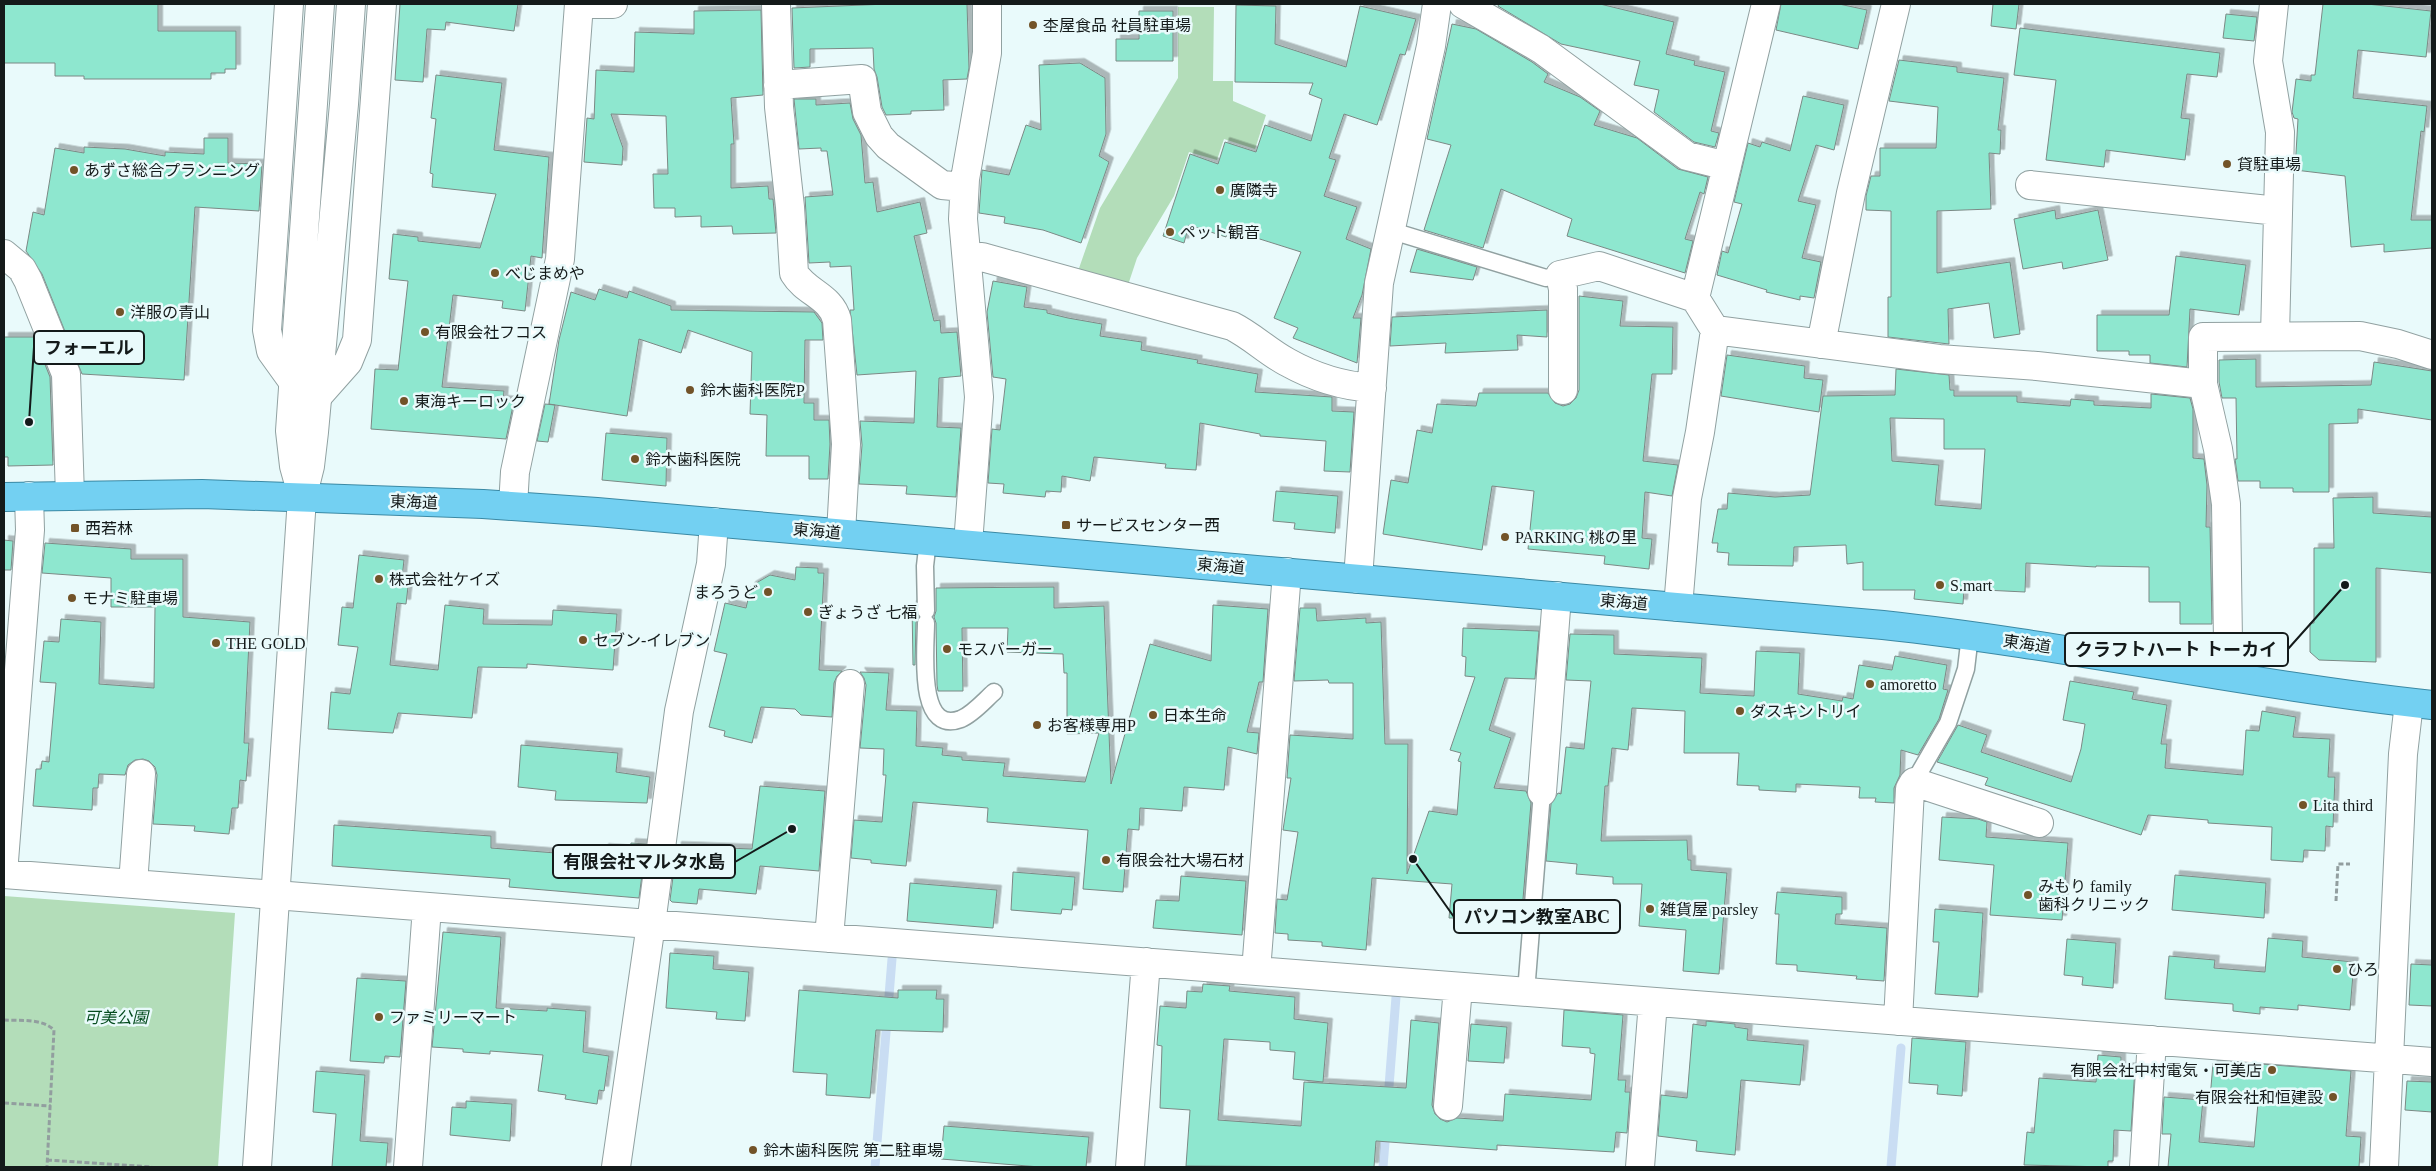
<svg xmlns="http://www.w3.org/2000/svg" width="2436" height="1171" viewBox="0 0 2436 1171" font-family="'Times New Roman','Noto Sans JP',serif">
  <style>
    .green { fill: #b3ddb9 }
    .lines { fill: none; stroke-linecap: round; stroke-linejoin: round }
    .stream { stroke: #c9ddf3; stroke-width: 9 }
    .building { fill: #8ee7cf; stroke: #7b8985; fill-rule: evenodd; filter: url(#shadow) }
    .service-casing { stroke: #91a1a1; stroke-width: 19 }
    .minor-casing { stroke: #91a1a1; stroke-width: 30 }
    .tertiary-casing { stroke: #91a1a1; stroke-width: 30 }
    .trunk-casing { stroke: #3b89a4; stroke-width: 30 }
    .path { stroke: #929e9f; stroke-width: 3; stroke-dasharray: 5 2.5; stroke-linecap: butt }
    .service { stroke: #fff; stroke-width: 16 }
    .minor { stroke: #fff; stroke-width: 28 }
    .tertiary { stroke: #fff; stroke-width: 28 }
    .trunk { stroke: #73d0f2; stroke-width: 28 }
    .poi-dot { fill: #725328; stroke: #e9fafb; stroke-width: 2 }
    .labels { text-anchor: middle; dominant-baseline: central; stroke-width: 5; stroke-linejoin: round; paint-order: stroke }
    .poi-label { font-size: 16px; fill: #141a1a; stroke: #e9fafb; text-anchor: start }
    .street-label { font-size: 16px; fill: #141a1a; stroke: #e9fafb }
    .park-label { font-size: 16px; font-style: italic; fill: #054c1f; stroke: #e9fafb }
    .leader { fill: none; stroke: #141a1a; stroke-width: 2 }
    .callout-dot { fill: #141a1a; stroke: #e9fafb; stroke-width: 2 }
    .callout { fill: #e9fafb; stroke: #141a1a; stroke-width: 2 }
    .callout-label { font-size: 18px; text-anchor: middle; font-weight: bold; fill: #141a1a }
  </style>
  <defs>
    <filter id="shadow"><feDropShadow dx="4.5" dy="-4.5" stdDeviation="0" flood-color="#0004"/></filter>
  </defs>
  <rect width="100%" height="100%" fill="#e9fafb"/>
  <path class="green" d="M1178,7H1214L1213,81H1233V101L1266,115L1255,149L1224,139L1217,160L1189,152L1174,196L1137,258L1127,288L1077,274L1100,208L1178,78Z
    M4,896L235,913L218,1167H4Z"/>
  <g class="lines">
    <path class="stream" d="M1388,1099L1396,997
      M875,1167L892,959
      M1383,1167L1386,1130
      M1891,1167L1901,1048"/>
  </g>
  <path class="building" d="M4,4H158V31H236V69H225V73H211V79H84V76H55V63H4Z
    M400,4H518L514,31L446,22L445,30L427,29L423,82L395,80Z
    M887,4H967L969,68L967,79L943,80L944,110L911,111V114L886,115L882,107L877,77L874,69L873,48L810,49V67L794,68L792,8Z
    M1499,4H1600L1674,22L1666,54L1695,61L1694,65L1725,72L1711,131L1719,133L1715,147L1694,142L1654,112L1659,90L1634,85L1640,61L1561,44L1498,6Z
    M1781,4H1839L1867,10L1858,49L1776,30Z
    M1993,4H2019L2016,29L1991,26Z
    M2323,4H2367L2431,11L2426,57L2358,50L2353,98L2427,106L2424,132L2421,131L2411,220H2432V248L2384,252V244L2351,247L2345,176L2295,170L2298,119L2294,118L2292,112L2296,79L2311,81V75H2315Z
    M1236,5L1276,6L1275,44L1346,67L1360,6L1416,19L1405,55L1400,54L1377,125L1344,114L1329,158L1336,160L1324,196L1357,207L1346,239L1371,249L1362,295L1353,318H1361L1357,363L1293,338L1298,328L1274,318L1301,252L1228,229L1226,237L1189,225L1184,243L1163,236L1190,154L1218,164L1225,142L1256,152L1265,125L1311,141L1322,99L1309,94L1313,83L1235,82Z
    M761,10L763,95L731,98L734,144H731V188L768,186L769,199H773L776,233L733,234L732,226L701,227V216L675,217V208H654L653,174H668L666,116L611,114L623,148L622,165L584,162L587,118L594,119L596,70L634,72L635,32L694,34V11Z
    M1139,11H1173V61H1116V39H1139Z
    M2226,14L2257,17L2254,41L2223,38Z
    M1452,24L1476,29L1532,62L1548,74L1544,82L1580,97L1600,111L1594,125L1637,138L1678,169L1708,177L1704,194L1700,192L1685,239L1693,241L1685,273L1567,236L1572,219L1501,189L1483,248L1424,230L1451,145L1427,139Z
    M2020,28L2220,53L2217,77L2187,74L2181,118L2190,119L2185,160L2106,150L2104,167L2046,160L2056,80L2014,75Z
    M1899,60L1957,67V72L2004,78L1998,130H2001L2000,154L1989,153L1991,209L1937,211V273L2010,262L2020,334L1994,338L1989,303L1948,309L1949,344L1888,337V297H1891V211L1866,210V196L1871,176H1880V148H1936L1938,107L1889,101Z
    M1080,63L1105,78L1106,134L1099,156L1109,162L1081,243L1043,230L1004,223L1005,217L979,213L982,170L1009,175L1026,125L1041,130L1039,65Z
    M436,75L502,83L494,150L549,157L542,258L531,256L525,311L502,308L503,301L453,295L442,387L504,391L503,400L514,401L506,439L371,429L375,369L398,370L408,281L389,279L393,234L418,237V241L480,248L496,194L432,187L433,174L430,173L436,119L431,118Z
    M1803,96L1844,105L1834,150L1816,145L1798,201L1816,205L1802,258L1821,262L1814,298L1800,296V300L1766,292L1767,290L1717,275L1722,251L1728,253L1742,204L1734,202L1748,143L1760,147L1762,142L1790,151Z
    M794,99H816V105L850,103L853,119L861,135L865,183L873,182L877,212L920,202L927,233L914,236L934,321L940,320L941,333L957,332L961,376L939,378L937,427L961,428L956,497L906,494L907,486L859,484L862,445L860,421L914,423L916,371L857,375L850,310H854L851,266L830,267V262L809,263L805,197L833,195L827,151H821V148L799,149Z
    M204,138H228V163L262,164L259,211L195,207L184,380L82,374L42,274L26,251L33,212L44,215L55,148L84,153V147L125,149L165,156V152L204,154Z
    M2055,210L2056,219L2098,210L2108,260L2063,269L2062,262L2023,269L2014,219Z
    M1417,249L1477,267L1473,280L1410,272Z
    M2176,256L2246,265L2239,315L2190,309L2187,367L2150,363V355H2129V351H2097V315H2169Z
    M993,281L1027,287L1024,307L1047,310V313L1068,318L1102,324L1100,336L1142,342L1141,350L1198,360L1197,363L1258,374L1255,392L1332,397V411L1354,412L1350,472L1324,471L1326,441L1260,436V434L1200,423L1196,470L1165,468L1166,464L1094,457L1090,481L1062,476L1061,492L1046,491L1045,497L1003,493L1004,484L988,483L992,429L1000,430L1006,379L993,377L987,312Z
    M599,289L627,298L629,291L671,306V310L814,312L822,323L823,340H805L804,403H814V420H829L830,444L828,479H809V456H766L767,415L750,414L752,352L688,330L681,353L639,339L627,416L549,404L559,340L571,292L595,300Z
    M1579,296L1623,301L1620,326L1673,327L1672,374H1652L1643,461L1678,465L1672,496L1645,492L1642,538L1652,539L1649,569L1604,564L1605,556L1528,549L1534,491L1492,486L1482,550L1383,534L1391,480L1408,483L1417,430L1432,433L1437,404L1476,406L1479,393H1548L1555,403L1563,406L1570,404L1576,398L1579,390Z
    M1547,310V337L1517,335L1518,350L1445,353L1446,343L1390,346L1392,317Z
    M4,337H34L50,377L53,465L8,466V457H4Z
    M1727,355L1805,366L1804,378L1823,380L1819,412L1721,396Z
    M2256,359V387L2371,385L2374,362L2432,371V420L2358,409V423L2329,424V492H2293V488H2260V481H2238L2235,459H2237L2236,398H2222L2219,382V360Z
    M1896,369L1949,375L1950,390H1954V396H2017V402L2070,406L2071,399L2094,401V405L2151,408V394L2190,398L2193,409V458L2204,459L2207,485L2206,527H2210L2212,624H2180V602H2149V567L2096,566V567L2026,563L2025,592L1964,589L1963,604L1914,599L1915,590H1863V562L1847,564L1846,545L1794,547L1793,566L1728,565L1729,553L1717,552L1718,543H1712L1718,509H1727L1728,493L1775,497L1810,495L1823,396L1895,395ZM1890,418L1944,419V449H1985L1981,509L1935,505L1939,465L1892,461Z
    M545,404L555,405L548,442L537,441Z
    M606,433L667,438L666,486L602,480Z
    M1276,491L1338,496L1335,533L1294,529L1295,523L1273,521Z
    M2373,497V513L2432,517V573L2376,568V662L2319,660L2310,652V623H2314V548H2334L2333,498Z
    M4,540L13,541L11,570H4Z
    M45,543L131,549V559H183V617L250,622L244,743H249L246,781L240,780L238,808H232L229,834L194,831L195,826L153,824L157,775L155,767L149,761L143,759L135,760L128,765L125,775L99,774L98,788H93L92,810L33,806L36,769H41L42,761L49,762L56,683L40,682L44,641L59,642L61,619L101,622L99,684L154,688L155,607H111V578L42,573Z
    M359,555L404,560L402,578H409L406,604L397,603L390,665L438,670L445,605L484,609L483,624L552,625L553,610L617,614L613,670L527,664V668L478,667L472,718L398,713L393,733L328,729L331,692L350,694L358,647L338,645L342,607L353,608Z
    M796,567L818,568V573H824L819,670L842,671L837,676L834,683L832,717L801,715L795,709L761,707L752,743L724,736L725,731L709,727L727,654L714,651L725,603L746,608L751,586L770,575L795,580Z
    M1054,587V608L1104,606L1111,784L1150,644L1211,661L1213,605L1268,609L1263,682H1259L1247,732L1259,733L1257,754L1228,747L1224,790L1184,787L1182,811L1140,808L1139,830L1128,829L1123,892L1083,889L1088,830L987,822L988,808L913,802L906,866L871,863V860L851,858L854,820L882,822L886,775H883L884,749L860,748L866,685L864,678L860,672L889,673L886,710L917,711L916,746L943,748L942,755L962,757V760L1005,763L1003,776L1085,782L1099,733L1067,734V673H1064L1063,654L1007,652L1008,628H962L963,691H938L937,685L936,623L934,617L936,611V588Z
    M912,605H916L918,617L916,623L915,665H913Z
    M1300,608H1316L1317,621L1366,618V623L1381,622L1385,744H1408L1407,874L1429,811L1457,815L1461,762L1458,761L1461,753L1450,750L1475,677L1465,676L1466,657L1462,656L1463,628L1539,631L1535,679L1505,678L1489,730L1511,738L1494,788L1526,791L1531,803L1521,923L1513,922L1512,930L1458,925V918H1449L1452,884L1372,878L1366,950L1322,946V942L1288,940V934L1275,933L1277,899L1287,900L1298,832L1283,830L1291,778H1287L1290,735L1353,739V683H1329L1328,680L1294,681Z
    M1570,634L1614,635V654L1702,658L1700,693L1754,696L1756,651L1800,653L1798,694L1842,701L1843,697L1853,699L1859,665L1892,670L1895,656L1947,665L1943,689L1948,690L1939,719L1918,755L1901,750L1900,775L1894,788V803L1875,802L1876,798H1859L1860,787L1796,784V792L1759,790V786L1737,785L1739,753H1684L1685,711L1632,708L1628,750L1612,748L1608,786H1605L1601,841L1687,840L1688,860H1691V870L1727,873L1719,974L1683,971L1686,930L1639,926L1642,884H1613V877L1576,874L1577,864L1546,861L1551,804L1558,793L1561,794L1566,747L1584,749L1591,681L1566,680Z
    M2070,681L2134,692L2132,699L2167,705L2161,744H2167L2165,768L2243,775L2246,730L2259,731L2262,711L2296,717L2293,737L2330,739L2328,777H2335L2333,827L2326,826L2325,851L2304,850L2303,862L2271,860L2272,827L2208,823V820L2148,815L2141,835L1985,785L1988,778L1937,762L1958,725L1987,735L1981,752L2071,782L2081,749L2085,724L2063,720Z
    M521,745L618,753L616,772L650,777L647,803L555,800L556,791L518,787Z
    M760,786L825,791L819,871L760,866L756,894L699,889L697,904L672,902L670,900L677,846L752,849Z
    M1942,817L1978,819L1987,822L1986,837L2068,843L2062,920L1990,915L1994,865L1939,860Z
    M334,825L491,836V848L569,854V852L604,854V848L630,850L631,843L646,844L639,898L509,887L510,879L332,866Z
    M1013,872L1075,877L1072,910L1062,909L1061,914L1011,910Z
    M2175,875L2266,883L2264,918L2172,910Z
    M1181,876L1246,881L1242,935L1153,928L1156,900L1179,901Z
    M910,883L997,890L993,928L907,921Z
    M1777,892L1842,897V914H1836L1835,924L1887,928L1884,981L1856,979L1857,976L1797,971V965L1776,964L1779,914H1775Z
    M1935,909L1983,913L1978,997L1935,994L1939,942H1933Z
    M443,932L501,937L496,1008L547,1011V1008L586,1011L583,1052L609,1056L604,1091L599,1090L597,1104L565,1099L566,1095L538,1091L543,1055L490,1051V1054L463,1052V1049L432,1047Z
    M2268,938L2303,941L2302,957L2354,962L2350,1010L2298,1005V1010L2260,1007V1014L2233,1011V1004L2165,999L2169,956L2215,960L2214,968L2265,972Z
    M2067,939L2116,943L2113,988L2082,985L2083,977L2064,975Z
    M670,953L714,956L713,969L749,972L745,1021L716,1019L717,1012L666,1008Z
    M2411,964L2432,965V1006L2409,1005Z
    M357,978L406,981L400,1057L385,1056L384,1063L350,1061Z
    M1203,984L1230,986L1229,991L1295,997L1294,1019L1328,1023L1323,1082L1293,1079L1295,1052L1270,1050V1042L1224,1039L1218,1120L1301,1126L1304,1082L1406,1088L1411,1020L1439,1023L1432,1105L1435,1114L1440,1119L1447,1122L1457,1118L1503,1121L1505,1094L1591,1100L1595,1054L1590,1053V1048L1562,1046L1564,1010L1623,1015L1618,1080H1626L1625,1092H1630L1627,1133L1616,1132L1614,1152L1497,1145V1150L1376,1141L1374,1167L1186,1166L1190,1110L1160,1108L1162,1046L1157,1045L1160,1006L1186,1008L1187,991L1202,992Z
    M799,990L898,998V990H937L936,999H944L943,1032L876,1030L870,1098L826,1095L827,1074L793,1072Z
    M1706,1021L1735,1024V1027L1748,1029L1747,1040L1804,1045L1800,1085L1741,1080L1735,1155L1696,1151L1697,1141L1658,1136L1661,1095L1687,1098L1693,1024L1706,1026Z
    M1471,1024L1507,1027L1504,1063L1468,1061Z
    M1912,1038L1966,1042L1962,1096L1937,1094L1938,1085L1909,1083Z
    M2098,1055L2121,1057V1067L2135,1068L2131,1131L2114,1130L2113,1161H2108V1167L2024,1165L2027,1132L2034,1133L2039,1078L2096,1082Z
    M2213,1063L2261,1068V1064L2351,1071L2346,1136L2361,1137L2359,1167H2168L2171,1134H2162L2164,1097L2203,1100L2199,1142L2254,1147L2258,1103L2210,1099Z
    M316,1071L365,1075L360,1141L388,1143L386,1167H332L336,1114L313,1112Z
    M2407,1081L2432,1082V1112L2405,1110Z
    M466,1101L512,1104L510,1141L450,1135L452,1107L466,1108Z
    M944,1126L1089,1137L1086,1167H1040L941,1159Z"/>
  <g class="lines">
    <g class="service-casing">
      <path id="service" d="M1389,230L1546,278L1560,275
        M926,611L925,566L928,540
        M926,623C926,647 916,736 961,719C973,714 984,701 994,692
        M1914,782L1948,723L1966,669L1970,635
        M1526,992L1542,792"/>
    </g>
    <g class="minor-casing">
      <path id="minor" d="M289,4L267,330L271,351L294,383
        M593,4H613
        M776,4L779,107L790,207L794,273C806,293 831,296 837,320L846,444L841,533
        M1463,4L1541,49L1687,156L1727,166
        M2274,4L2268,61L2280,132L2275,336
        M778,85L862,79L867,112L879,136L888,146L942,185L964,187
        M2030,185L2278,211
        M4,254L22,269L28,280L66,374L70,496
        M967,258L982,257L1232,326C1252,336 1268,352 1287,362C1312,376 1343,386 1372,388
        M1695,298L1766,4
        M1715,330L1939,359L2037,366L2203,384
        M1821,344L1851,193L1896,4
        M1563,390V289L1560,275L1599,266L1695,298L1715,330L1700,432L1687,498L1678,607
        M317,397L348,362L357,340L382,4
        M513,506L515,472L560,259L579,4
        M968,544L979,397L963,219L965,179L987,53V4
        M1358,579L1379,283L1431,46L1437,4
        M2222,675L2228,642L2226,504L2218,449L2203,384V337L2360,336L2398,344L2432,355
        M1542,792L1557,596
        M4,861L30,530L29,496
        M4,874L2432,1062
        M133,884L141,774
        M829,938L850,684
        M1256,971L1287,572
        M1898,1021L1910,789L1914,782L2039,823
        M1448,1106L1458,987
        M408,1167L427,907
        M616,1167L651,924L679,711L711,564L714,522
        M1130,1167L1146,962
        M1640,1167L1653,1002
        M2144,1167L2152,1040
        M2384,1167L2403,754L2409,703"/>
    </g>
    <g class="tertiary-casing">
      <path id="tertiary" d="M299,484L294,466L290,431L320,4
        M257,1167L302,498L310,466L314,432L344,104L351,4"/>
    </g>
    <g class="trunk-casing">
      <path id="trunk" d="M4,497L202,494L483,504L597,512L1883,625C2067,645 2248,685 2432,705"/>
    </g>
    <path class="path" d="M2336,901L2338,864H2350
      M4,1020C20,1021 42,1018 54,1030L47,1167
      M4,1103L51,1106
      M47,1160L152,1167"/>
    <use href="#service" class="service"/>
    <use href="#minor" class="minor"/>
    <use href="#tertiary" class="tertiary"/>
    <use href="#trunk" class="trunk"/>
  </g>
  <g class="poi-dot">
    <circle cx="1033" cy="25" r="5"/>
    <circle cx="2227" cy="164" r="5"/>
    <circle cx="74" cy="170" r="5"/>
    <circle cx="1220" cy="190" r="5"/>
    <circle cx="1170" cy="232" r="5"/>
    <circle cx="495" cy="273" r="5"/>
    <circle cx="120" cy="312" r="5"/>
    <circle cx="425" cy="332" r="5"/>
    <circle cx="690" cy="390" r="5"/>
    <circle cx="404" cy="401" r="5"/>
    <circle cx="635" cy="459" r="5"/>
    <rect x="1061" y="520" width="10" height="10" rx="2.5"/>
    <rect x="70" y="523" width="10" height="10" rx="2.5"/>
    <circle cx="1505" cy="537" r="5"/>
    <circle cx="379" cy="579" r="5"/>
    <circle cx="1940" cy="585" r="5"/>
    <circle cx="768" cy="592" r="5"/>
    <circle cx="72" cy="598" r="5"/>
    <circle cx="808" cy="612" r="5"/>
    <circle cx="583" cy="640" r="5"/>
    <circle cx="216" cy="643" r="5"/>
    <circle cx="947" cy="649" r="5"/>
    <circle cx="1870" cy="684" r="5"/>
    <circle cx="1740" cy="711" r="5"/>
    <circle cx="1153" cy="715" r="5"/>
    <circle cx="1037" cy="725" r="5"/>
    <circle cx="2303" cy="805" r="5"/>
    <circle cx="1106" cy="860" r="5"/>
    <circle cx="2028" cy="895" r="5"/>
    <circle cx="1650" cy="909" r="5"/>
    <circle cx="2337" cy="969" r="5"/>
    <circle cx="379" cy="1017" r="5"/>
    <circle cx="2272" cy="1070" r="5"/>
    <circle cx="2333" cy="1097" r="5"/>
    <circle cx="753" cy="1150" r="5"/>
  </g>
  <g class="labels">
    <g class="poi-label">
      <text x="1043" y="25">杢屋食品 社員駐車場</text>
      <text x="2237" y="164">貸駐車場</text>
      <text x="84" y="170">あずさ総合プランニング</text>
      <text x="1230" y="190">廣隣寺</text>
      <text x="1180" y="232">ペット観音</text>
      <text x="505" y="273">べじまめや</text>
      <text x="130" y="312">洋服の青山</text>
      <text x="435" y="332">有限会社フコス</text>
      <text x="700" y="390">鈴木歯科医院P</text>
      <text x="414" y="401">東海キーロック</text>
      <text x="645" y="459">鈴木歯科医院</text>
      <text x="1076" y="525">サービスセンター西</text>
      <text x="85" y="528">西若林</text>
      <text x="1515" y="537">PARKING 桃の里</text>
      <text x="389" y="579">株式会社ケイズ</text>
      <text x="1950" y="585">S.mart</text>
      <text x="758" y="592" text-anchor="end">まろうど</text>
      <text x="82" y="598">モナミ駐車場</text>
      <text x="818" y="612">ぎょうざ 七福</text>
      <text x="593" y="640">セブン-イレブン</text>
      <text x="226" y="643">THE GOLD</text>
      <text x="957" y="649">モスバーガー</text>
      <text x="1880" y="684">amoretto</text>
      <text x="1750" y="711">ダスキントリイ</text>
      <text x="1163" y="715">日本生命</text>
      <text x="1047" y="725">お客様専用P</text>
      <text x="2313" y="805">Lita third</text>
      <text x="1116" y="860">有限会社大場石材</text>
      <text x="2038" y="886">みもり family<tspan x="2038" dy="18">歯科クリニック</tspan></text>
      <text x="1660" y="909">雑貨屋 parsley</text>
      <text x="2347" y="969">ひろ</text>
      <text x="389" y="1017">ファミリーマート</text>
      <text x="2262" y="1070" text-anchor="end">有限会社中村電気・可美店</text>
      <text x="2323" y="1097" text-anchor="end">有限会社和恒建設</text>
      <text x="763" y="1150">鈴木歯科医院 第二駐車場</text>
    </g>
    <g class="street-label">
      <text transform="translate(414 502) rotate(2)">東海道</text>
      <text transform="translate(817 531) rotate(5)">東海道</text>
      <text transform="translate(1221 566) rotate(5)">東海道</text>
      <text transform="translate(1624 602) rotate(5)">東海道</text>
      <text transform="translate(2027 644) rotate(8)">東海道</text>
    </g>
    <g class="park-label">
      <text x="116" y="1017">可美公園</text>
    </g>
  </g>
  <path class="leader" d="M29 422L34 347M2345 585L2288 649M792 829L735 862M1413 859L1454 917"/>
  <g class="callout-dot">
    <circle cx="29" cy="422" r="5"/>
    <circle cx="2345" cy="585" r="5"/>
    <circle cx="792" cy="829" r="5"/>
    <circle cx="1413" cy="859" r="5"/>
  </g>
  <g class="callout">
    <rect x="34" y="331" width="110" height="33" rx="5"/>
    <rect x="2065" y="633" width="223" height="33" rx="5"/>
    <rect x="553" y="845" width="182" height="33" rx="5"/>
    <rect x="1454" y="900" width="166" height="33" rx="5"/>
  </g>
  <g class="callout-label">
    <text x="89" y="354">フォーエル</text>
    <text x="2176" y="656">クラフトハート トーカイ</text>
    <text x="644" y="868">有限会社マルタ水島</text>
    <text x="1537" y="923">パソコン教室ABC</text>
  </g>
  <rect width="2436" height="1171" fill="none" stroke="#141a1a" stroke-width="10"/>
</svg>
